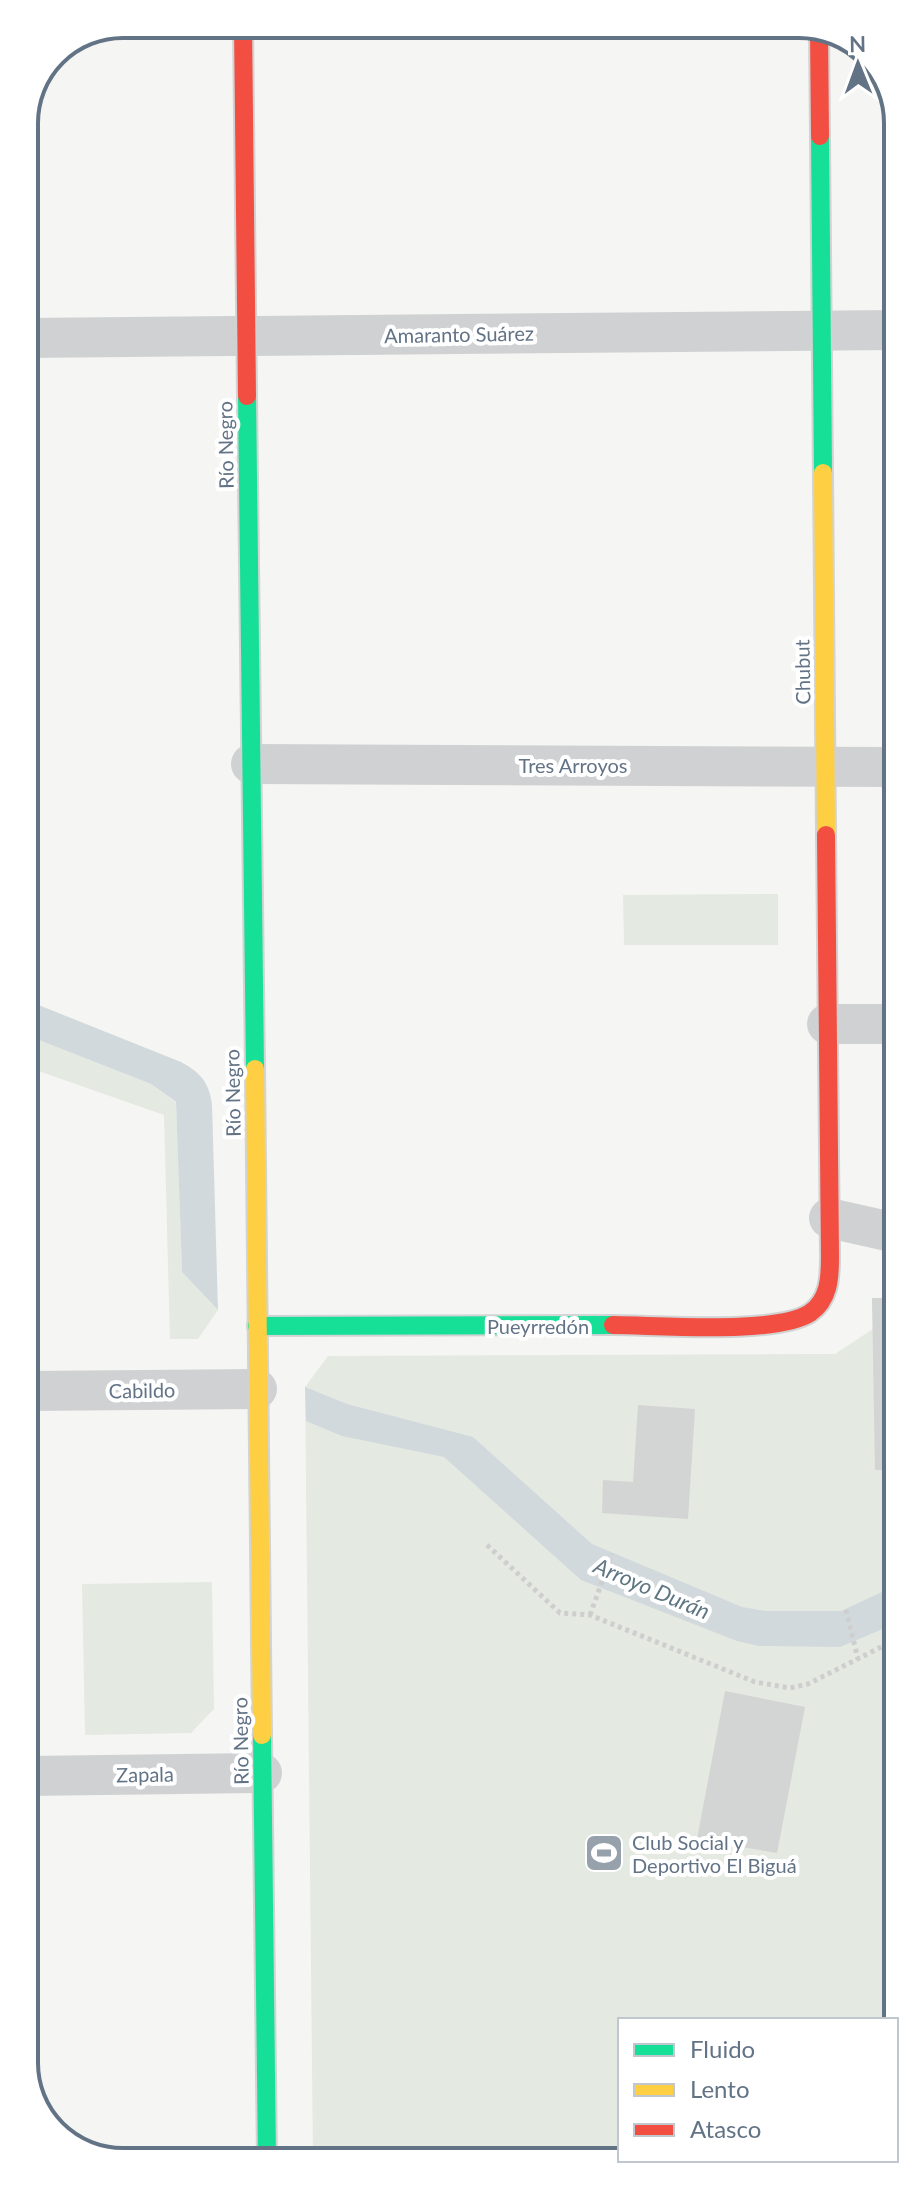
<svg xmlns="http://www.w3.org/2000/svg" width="922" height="2186" viewBox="0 0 922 2186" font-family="Lato,sans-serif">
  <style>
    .green { fill: #e4e9e1 }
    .water { fill: #d2d9dd }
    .building { fill: #d3d4d4 }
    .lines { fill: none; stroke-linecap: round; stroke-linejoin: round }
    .fast-casing { stroke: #d1d3d4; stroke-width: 22 }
    .slow-casing { stroke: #d1d3d4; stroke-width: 22 }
    .jam-casing { stroke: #d1d3d4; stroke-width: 22 }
    .path { stroke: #cecece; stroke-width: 5; stroke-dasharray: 4 4; stroke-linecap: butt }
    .street { stroke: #d0d1d2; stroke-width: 40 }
    .fast { stroke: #16e098; stroke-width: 18 }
    .slow { stroke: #ffcf43; stroke-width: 18 }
    .jam { stroke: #f24e42; stroke-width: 18 }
    .labels { text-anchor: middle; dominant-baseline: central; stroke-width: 8; stroke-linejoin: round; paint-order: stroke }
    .street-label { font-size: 20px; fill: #637386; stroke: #fff }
    .poi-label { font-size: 20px; fill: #637386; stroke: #fff; text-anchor: start }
    .water-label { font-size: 22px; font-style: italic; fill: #5f7683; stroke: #fff }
    .rim { fill: none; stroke: #637386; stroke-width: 4 }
  </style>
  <rect width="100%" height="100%" fill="#f5f6f3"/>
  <path class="green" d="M778,894V945H624L623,895Z
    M26,1035L151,1084L176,1103L182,1272L218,1310L198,1339H170L164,1115L27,1067Z
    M872,1298H896V2070V2020H620V2158L313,2160L305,1387L328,1356L835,1354L873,1329Z
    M212,1582L214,1709L191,1733L85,1735L82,1584Z"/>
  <path class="water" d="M26,1000L181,1062C200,1072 209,1082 212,1104L218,1310L182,1272L176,1102L151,1084L26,1035Z
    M305,1387L347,1404L473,1437L592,1544L742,1607L766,1611H841L897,1585V1623L840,1647L759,1646L737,1641L581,1580L444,1457L342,1436L306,1421Z"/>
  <path class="building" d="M872,1298H896V1470H875Z
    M638,1405L695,1409L688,1519L602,1513L603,1480L633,1482Z
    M725,1691L805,1707L777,1853L697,1839Z"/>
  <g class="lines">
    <g class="fast-casing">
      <path id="fast" d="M820,136L823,473
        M247,396L255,1069
        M257,1326L613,1325
        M262,1735L267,2161"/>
    </g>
    <g class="slow-casing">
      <path id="slow" d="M823,473L826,835
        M255,1069L262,1735"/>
    </g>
    <g class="jam-casing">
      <path id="jam" d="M243,24L247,396
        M819,29L820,136
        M613,1325C657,1325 776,1335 810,1313C829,1300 830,1278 830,1257L826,835"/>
    </g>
    <path class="path" d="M487,1545L560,1613L590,1615L755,1682L790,1688L808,1684L897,1639
      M846,1610L858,1659
      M590,1615L612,1554"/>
    <path class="street" d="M25,338L894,330
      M251,764L895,767
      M827,1024H895
      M829,1218L896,1233
      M27,1391L257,1389
      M28,1776L262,1773"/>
    <use href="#fast" class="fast"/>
    <use href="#slow" class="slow"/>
    <use href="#jam" class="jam"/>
  </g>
  <defs>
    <g id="stadium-square" transform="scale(2)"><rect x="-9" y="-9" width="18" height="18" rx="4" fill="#96a1ac" stroke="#fff"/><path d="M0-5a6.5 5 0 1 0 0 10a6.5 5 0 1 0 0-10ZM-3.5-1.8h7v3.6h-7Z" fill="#fff"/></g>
  </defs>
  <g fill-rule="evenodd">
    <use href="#stadium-square" x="604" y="1853"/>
  </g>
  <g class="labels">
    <g class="street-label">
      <text transform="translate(459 334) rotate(-1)">Amaranto Suárez</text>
      <text transform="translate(225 445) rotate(-91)">Río Negro</text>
      <text transform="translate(802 672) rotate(-91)">Chubut</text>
      <text x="573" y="765">Tres Arroyos</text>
      <text transform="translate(232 1093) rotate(-91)">Río Negro</text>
      <text x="538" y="1326">Pueyrredón</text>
      <text transform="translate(142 1390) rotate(-1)">Cabildo</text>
      <text transform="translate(240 1741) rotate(-91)">Río Negro</text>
      <text transform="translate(145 1774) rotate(-1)">Zapala</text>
    </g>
    <g class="poi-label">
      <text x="632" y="1842">Club Social y<tspan x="632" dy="23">Deportivo El Biguá</tspan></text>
    </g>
    <g class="water-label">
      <text transform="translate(652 1588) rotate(23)">Arroyo Durán</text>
    </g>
  </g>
  <path d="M0 0H922V2186H0ZM123 38H799A85 85 0 0 1 884 123V2063A85 85 0 0 1 799 2148H123A85 85 0 0 1 38 2063V123A85 85 0 0 1 123 38Z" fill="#fff" fill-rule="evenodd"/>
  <path class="rim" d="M123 38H799A85 85 0 0 1 884 123V2063A85 85 0 0 1 799 2148H123A85 85 0 0 1 38 2063V123A85 85 0 0 1 123 38Z"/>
  <rect x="618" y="2018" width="280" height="144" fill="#ffffff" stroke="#c1c7cf" stroke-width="2"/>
  <rect x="634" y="2044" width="40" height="12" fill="#16e098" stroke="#c1c7cf" stroke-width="2"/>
  <text x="690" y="2058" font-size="24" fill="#637386">Fluido</text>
  <rect x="634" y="2084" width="40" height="12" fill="#ffcf43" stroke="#c1c7cf" stroke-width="2"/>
  <text x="690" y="2098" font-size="24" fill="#637386">Lento</text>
  <rect x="634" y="2124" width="40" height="12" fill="#f24e42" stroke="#c1c7cf" stroke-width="2"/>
  <text x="690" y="2138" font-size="24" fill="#637386">Atasco</text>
  <g transform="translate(858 64) rotate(359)" stroke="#ffffff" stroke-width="6" paint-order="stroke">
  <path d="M0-6L14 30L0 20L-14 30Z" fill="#637386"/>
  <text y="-12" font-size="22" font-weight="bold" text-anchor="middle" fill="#637386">N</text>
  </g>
</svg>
